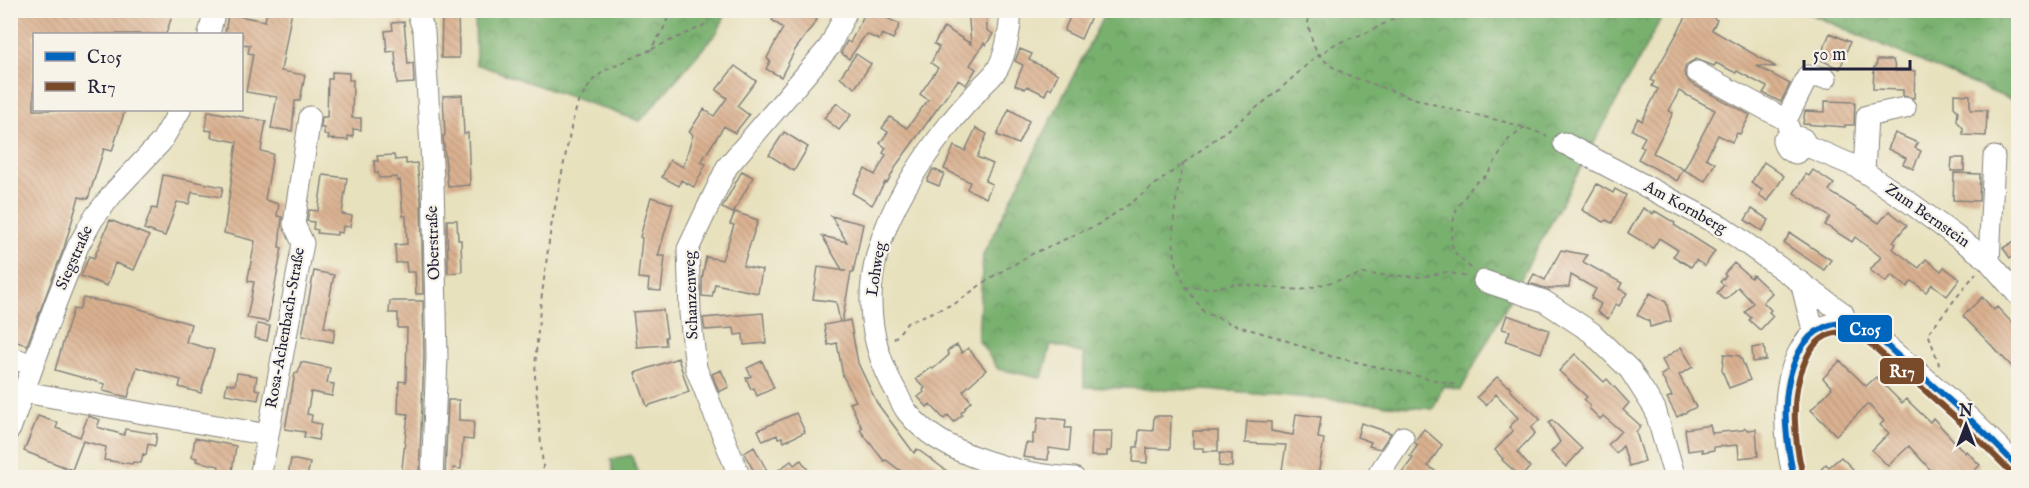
<svg xmlns="http://www.w3.org/2000/svg" width="2029" height="488" viewBox="0 0 2029 488" font-family="'IM FELL English',serif">
  <style>
    .forest { fill: url(#forest-crowns); stroke: #4d6954; stroke-width: 1.5 }
    .building { fill: url(#building-back-hatch) }
    .lines { fill: none; stroke-linecap: round; stroke-linejoin: round }
    .minor-casing { stroke: #84827c; stroke-width: 23 }
    .path { stroke: #84827c; stroke-width: 2; stroke-dasharray: 4.5 4.5; stroke-linecap: butt }
    .minor { stroke: #fff; stroke-width: 21 }
    .bus-1-casing { stroke: #f7f3e8; stroke-width: 10 }
    .bus-2-casing { stroke: #f7f3e8; stroke-width: 10 }
    .bus-1 { stroke: #0065bd; stroke-width: 6 }
    .bus-2 { stroke: #7a4b2a; stroke-width: 6 }
    .labels { text-anchor: middle; dominant-baseline: central; stroke-width: 4.5; stroke-linejoin: round; paint-order: stroke }
    .street-label { font-size: 16px; fill: #22223b; stroke: #f7f3e8 }
    .line-badge { stroke: #f7f3e8; stroke-width: 2 }
    .badge-label { font-size: 16px; text-anchor: middle; font-weight: bold; fill: #fff }
  </style>
  <defs>
    <pattern id="forest-crowns" width="20" height="18" patternUnits="userSpaceOnUse" patternTransform="scale(1.5)"><rect width="20" height="18" fill="#78b06e"/><path d="M2 6a3 3 0 1 1 6 0M12 15a3 3 0 1 1 6 0" fill="none" stroke="#628f5c"/></pattern>
    <pattern id="building-back-hatch" width="6" height="6" patternUnits="userSpaceOnUse" patternTransform="scale(1.5)"><rect width="6" height="6" fill="#dab190"/><path d="M-1 5l2 2M0 0l6 6M5-1l2 2" fill="none" stroke="#bb987d"/></pattern>
  </defs>
  <rect width="100%" height="100%" fill="#f7f3e8"/>
  <filter id="ink" filterUnits="userSpaceOnUse"><feTurbulence type="fractalNoise" baseFrequency=".0167" numOctaves="2"/><feDisplacementMap in="SourceGraphic" scale="12" xChannelSelector="R" yChannelSelector="G"/><feConvolveMatrix kernelMatrix="1 2 1 2 8 2 1 2 1" color-interpolation-filters="sRGB"/></filter>
  <filter id="wash" filterUnits="userSpaceOnUse"><feTurbulence type="fractalNoise" baseFrequency=".008" numOctaves="4" result="noise"/><feDisplacementMap in="SourceGraphic" scale="24" xChannelSelector="R" yChannelSelector="G"/><feGaussianBlur stdDeviation="1.35" result="paint"/><feColorMatrix in="noise" values="0 0 0 0 0 0 0 0 0 0 0 0 0 0 0 0 0 1.4 0 .05"/><feComposite in="paint" operator="in"/></filter>
  <g filter="url(#wash)">
    <rect width="100%" height="100%" fill="#e7e1bd"/>
    <path class="forest" d="M475,11V10L727,11L718,31L640,121L476,64Z
      M1106,11H1665L1461,390L1443,386L1433,409L1232,391L1084,387V354L1051,344L1042,378L998,369L978,339L983,255Z
      M1803,11H2018V103Z
      M631,455L640,477H614L611,459Z"/>
    <g id="blocks">
      <path class="building" d="M10,10H155L172,16L166,34H34V110H125L112,151L104,149L88,199L79,197L64,248L27,345L10,340Z
        M267,10H292L281,71L305,75L300,101H295L292,131L271,128L277,97L246,92L253,54L248,53L250,45L242,44V34H225L228,14L265,21Z
        M442,10H458L459,58H441Z
        M779,10H804L817,20L795,50L781,77L766,69L770,61L767,58L783,28L772,20Z
        M869,10L900,24L893,39L882,34L879,40L866,34L849,59L841,53L847,41L850,43L864,15L867,16Z
        M968,10H986L987,30L993,34L986,45L984,43L970,65L976,69L966,85L958,80L898,163L887,183L885,182L872,205L852,193L865,169L875,175L886,155L883,153L886,148L880,143L888,132L882,128L890,117L907,128L928,100L920,94L938,68L931,63L939,47L934,44L944,27L971,44Z
        M1073,10H1084L1092,14L1081,39L1064,31Z
        M1690,10H1700L1717,20L1712,30L1776,67L1757,66L1790,84L1781,102L1763,93L1767,87L1737,71L1736,73L1716,63L1714,66L1696,59L1686,65L1684,73L1690,83L1750,115L1740,134L1737,133L1732,142L1718,135L1706,158L1715,163L1705,181L1684,170L1715,110L1679,91L1669,111L1673,113L1653,153L1683,169L1677,181L1638,159L1644,148L1640,146L1645,137L1632,130L1638,118L1642,121L1658,89L1652,86L1654,82L1651,80Z
        M404,22L408,64L413,63L414,83L397,84L395,51L387,52L385,31L393,30L392,23Z
        M1830,33L1850,42L1840,69L1819,59Z
        M1020,49L1032,54L1029,60L1058,74L1051,89L1048,88L1045,95L1027,86L1025,89L1015,85L1023,65L1015,61Z
        M856,54L871,64L855,88L840,77Z
        M1877,60H1893L1896,71H1915L1914,98L1903,96V90L1873,89L1874,67H1876Z
        M735,66L756,81L737,106L749,115L735,133L724,126L701,162L706,164L694,187L681,180L679,186L662,177L670,160L683,167L693,135L689,132L704,109L714,116L727,98L716,90Z
        M332,72L349,73V80H353L352,118H361V130L353,129V137L348,136V140L328,139L329,136L324,135V128H321L322,117H327L328,79H332Z
        M1954,94L1970,95V110H1987L1986,136L1963,135V128L1957,121L1958,111L1954,107Z
        M462,95L464,134L468,133L470,185L448,187L443,136L445,135L443,96Z
        M1825,101L1855,102L1854,125H1845V127L1803,124L1805,111L1825,112Z
        M837,103L851,115L839,130L824,118Z
        M1009,109L1029,121L1018,144L997,135Z
        M208,111L266,121L261,151L273,154L265,200L279,204L277,216L282,217L279,247L282,248L268,322L247,318L254,282L248,281V278L255,241L224,233L237,142L211,137L212,131L205,130Z
        M976,128L987,134L977,157L993,164L985,181L992,184L986,198L967,189L970,182L944,169L954,146L965,151Z
        M784,132L808,147L794,171L769,155Z
        M1895,133L1918,143L1915,148L1921,151L1913,169L1903,164L1906,158L1888,149Z
        M394,155L395,160L406,159V164L417,163L421,201L423,294H416L415,272H407L406,262L396,263L395,245L407,244L406,216H403L400,180L397,181V177L379,178L378,173H375L374,161H378L377,156Z
        M1952,158H1964V171H1951Z
        M1764,162L1784,176L1768,201L1759,195L1762,190L1751,183Z
        M933,169L944,174L939,186L927,181Z
        M1813,170L1834,184L1829,190L1832,193L1879,223L1889,211L1907,225L1893,242L1896,244L1893,249L1919,268L1926,259L1941,271L1944,267L1960,279L1947,296L1932,284L1926,292L1912,281L1907,287L1892,275L1886,282L1870,270L1881,257L1855,237L1852,242L1825,225L1830,217L1794,193L1806,174L1809,176Z
        M742,171L753,177L733,213L722,208Z
        M1954,173L1980,174L1979,201L1953,200Z
        M163,175L223,187L221,197L192,192L189,204L177,202L165,236L144,229L152,208L157,209Z
        M323,175L347,178L342,214L352,216L350,227L343,226L342,233L337,232V235L317,233L318,230L313,229L314,222L307,221L309,210L318,211Z
        M1597,184L1613,193L1615,189L1626,195L1612,223L1606,220L1604,222L1582,210Z
        M651,197L673,204L658,256H665L661,291L648,290L649,279L638,278L642,238L640,237Z
        M1643,208L1653,214L1655,211L1675,223L1674,225L1715,251L1705,266L1696,260L1691,267L1673,256L1678,250L1659,238L1653,248L1628,233Z
        M1752,209L1769,220L1762,231L1745,220Z
        M735,212L758,220L743,266L762,270L758,293L715,284L712,297L702,296V279L706,257L722,260L734,225L730,224Z
        M831,216L863,224L853,273L851,272L842,322L850,320L858,363L877,403L914,453L917,449L955,477H909L886,460L884,461L860,430L862,428L850,403L856,401L843,376L837,343L828,345L824,325L840,322L836,302L813,299L818,267L846,271H843L822,236L847,242Z
        M110,220L149,236L134,270L115,263L107,286L81,276L89,256L94,258Z
        M447,220H457L458,240H461L462,272L448,273Z
        M1790,233L1831,260L1824,270L1784,243Z
        M2019,238V253L2010,258L2003,248Z
        M1561,250L1587,255L1583,262L1622,283L1619,289L1627,293L1619,306L1616,304L1608,319L1597,312L1601,304L1591,298L1596,289L1571,275L1569,287L1548,289L1529,283L1534,274L1545,280Z
        M1734,263L1751,278L1753,275L1772,293L1763,302L1771,310L1769,312L1773,316L1760,330L1749,320L1751,318L1745,312L1753,303L1738,287L1727,299H1723L1717,293L1724,285L1720,282L1726,276L1724,274Z
        M314,271L334,275L324,327L335,329L333,342L302,336Z
        M1650,293L1666,302L1671,321L1650,327L1649,321L1637,315Z
        M1982,297L1994,310L1997,307L2019,330V374L1963,316Z
        M83,298L130,306L191,324L186,342L214,350L201,393L179,387L181,380L137,367L128,397L103,391L105,384L55,370L73,309L79,310Z
        M390,301H423L424,357L419,477H401L408,414L398,413L399,381L406,382L407,328H398V313H389Z
        M663,310L667,337H665L666,345L637,347L633,312Z
        M763,313L766,343L744,345L743,334L735,335L734,328L705,330L703,318Z
        M1507,315L1549,330L1541,353L1506,341L1510,331L1502,329Z
        M257,324L270,326L267,341L255,338Z
        M957,345L962,353L968,348L986,370L963,391L971,401L965,407L966,408L961,413L962,415L954,422L948,415L944,419L930,404L927,407L918,397L924,392L923,390L925,388L916,379L931,367L933,369L949,355L947,351Z
        M1764,346L1766,360L1753,362L1752,348Z
        M1681,347L1693,367L1679,375L1696,407L1677,417L1667,398L1672,396L1661,375L1668,371L1662,360Z
        M1575,354L1604,382L1607,379L1629,403L1623,410L1641,426L1636,432L1645,461L1629,466L1623,446L1616,453L1608,445L1621,431L1603,416L1600,419L1589,408L1590,406L1584,400L1587,397L1559,371Z
        M1724,354L1740,356L1750,380L1729,388L1722,370Z
        M678,358L689,392L647,406L635,373Z
        M762,361L774,388L757,396L754,388L751,389L746,378L751,376L747,368Z
        M1840,361L1866,386L1876,377L1902,403L1906,399L1930,422L1933,418L1965,453L1966,451L1980,465L1968,477H1955L1946,469L1937,477L1909,446L1888,466L1872,450L1889,433L1880,425L1884,421L1868,404L1836,435L1811,410L1832,388L1823,378Z
        M301,362L330,368L327,383L334,384L332,396L311,392L307,414L312,415L311,422L321,424L318,440L304,437L305,432L285,429L295,373H298Z
        M721,370L729,387L719,392L712,374Z
        M237,373L257,376L255,389L260,390L258,400L225,394L227,383L235,385Z
        M1497,377L1511,388L1510,390L1540,419L1531,428L1535,433L1517,452L1530,467L1521,477L1502,460L1503,459L1495,450L1513,431L1509,427L1518,418L1496,394L1486,405L1477,397Z
        M448,400H459V420L474,421L473,440L463,439L461,469L453,468L452,477H445Z
        M796,413L805,432L784,442L782,437L778,438L777,435L763,441L758,430Z
        M1296,414L1321,417L1318,438L1324,439L1318,475L1282,470L1286,445L1245,443L1247,421L1271,422V431L1293,435Z
        M38,416L58,423L56,428L80,437L88,416L100,420L97,427L124,435L125,429L157,434L155,446L148,444L146,455L143,454L141,463L133,462L132,464L104,460L106,447L83,441L72,470L24,451Z
        M1154,416H1171L1170,449L1147,448V463L1133,462L1134,447H1138L1139,430L1153,431Z
        M1038,417L1066,420L1065,428H1071L1069,451L1049,448L1048,460L1023,457L1026,443L1033,444V434H1036Z
        M1552,420L1582,449L1566,467L1551,452L1560,442L1549,423Z
        M1361,423L1391,433L1380,449L1369,446L1371,442L1357,437Z
        M1710,425L1712,433L1743,430L1745,428L1748,430L1756,429L1758,456L1739,458L1738,445L1714,447V450L1702,452V449L1688,451L1685,429Z
        M1424,429L1442,445L1428,466L1444,477H1399L1413,458L1410,456L1418,445L1414,442Z
        M1092,431H1112L1111,451H1107V456H1091Z
        M1193,431H1218V451H1203V448H1193Z
        M195,438L236,446L231,477H217L219,466L196,461L197,458L192,457Z
        M754,447L770,476L791,461L794,465L801,460L813,477H757L744,453Z
        M1220,453L1232,454V467L1219,466Z
        M1841,457L1853,469L1845,477H1814L1826,464L1829,467Z
        M291,459L310,463L307,477L288,476Z"/>
    </g>
  </g>
  <g filter="url(#ink)">
    <use href="#blocks" fill-opacity="0" stroke="#84827c" stroke-width="1.5"/>
    <g class="lines">
      <g class="minor-casing">
        <path id="minor" d="M417,10L424,32L433,181L437,357L432,478
          M1011,10C1010,29 1007,51 998,68C995,74 988,80 983,85C971,99 958,112 947,127C885,208 840,294 897,393C900,400 904,408 908,413C942,456 1022,475 1074,478
          M209,34L215,10
          M1697,72L1786,120L1791,135
          M1786,120L1808,76L1826,78
          M1564,143L1723,227L1843,313L1845,324
          M1807,146L1796,153C1788,151 1785,149 1783,141L1791,135L1803,139L1807,146L1857,167L1909,202L1987,259L2018,295
          M1864,172L1867,116L1905,108
          M1989,261L1994,157
          M1484,281L1544,301L1591,332L1630,370L1655,409L1675,478
          M1801,282L1811,322L1815,330
          M10,357L33,365
          M24,392L268,435L303,243L294,224L310,117
          M10,429L56,302L78,246L93,219L114,192L161,142L180,110
          M260,478L268,435
          M740,478L696,368L690,313L688,249L727,167L830,46L847,10
          M1376,478L1403,437
          M1794,478C1784,439 1780,388 1799,352C1803,345 1809,334 1816,330C1827,323 1848,322 1861,327C1874,333 1886,346 1897,355C1941,389 1980,427 2018,467"/>
      </g>
      <path class="path" d="M1306,10C1309,25 1310,42 1319,54C1331,71 1356,78 1375,85C1401,94 1427,103 1454,110C1486,118 1517,123 1547,136
        M1999,10L2018,21
        M652,49L703,26L714,10
        M1183,163C1177,195 1168,232 1177,265C1179,273 1183,280 1186,287L1212,288L1236,284L1301,290L1362,274L1422,277L1447,272L1467,277
        M1471,268L1456,254L1451,243L1452,226L1457,208L1474,184L1487,175L1509,139L1526,127
        M1186,287L1204,312L1234,325L1276,337L1330,356L1457,385
        M894,339L908,322L956,303L990,278L1032,254L1099,224L1131,203L1277,92L1312,60L1335,44L1371,31L1400,15L1418,10
        M1938,365L1939,364L1928,333L1976,273
        M544,478L535,376L536,353L540,309L551,227L572,123L578,103L593,80L604,71L650,50L663,30L671,10"/>
      <use href="#minor" class="minor"/>
      <g class="bus-1-casing">
        <path id="bus-1" d="M1794,478C1785,436 1779,391 1799,352C1811,329 1835,317 1861,327C1875,332 1885,345 1897,355C1940,390 1980,427 2018,467"/>
      </g>
      <g class="bus-2-casing">
        <path id="bus-2" d="M1803,476C1794,438 1789,396 1806,359C1815,338 1834,326 1858,336C1870,341 1880,353 1890,361C1933,396 1973,433 2012,473"/>
      </g>
      <use href="#bus-1" class="bus-1"/>
      <use href="#bus-2" class="bus-2"/>
    </g>
  </g>
  <g class="labels">
    <g class="street-label">
      <text transform="translate(1685 208) rotate(29)">Am Kornberg</text>
      <text transform="translate(1927 216) rotate(35)">Zum Bernstein</text>
      <text transform="translate(434 243) rotate(-92)">Oberstraße</text>
      <text transform="translate(75 258) rotate(-66)">Siegstraße</text>
      <text transform="translate(877 269) rotate(-81)">Lohweg</text>
      <text transform="translate(692 295) rotate(-92)">Schanzenweg</text>
      <text transform="translate(286 328) rotate(-80)">Rosa-Achenbach-Straße</text>
    </g>
  </g>
  <g class="line-badge">
    <rect x="1837" y="314" width="56" height="29" rx="6" fill="#0065bd"/>
    <rect x="1879" y="357" width="46" height="28" rx="6" fill="#7a4b2a"/>
  </g>
  <g class="badge-label">
    <text x="1865" y="335">C105</text>
    <text x="1902" y="377">R17</text>
  </g>
  <rect width="2029" height="488" fill="none" stroke="#f7f3e8" stroke-width="36"/>
  <rect x="33" y="33" width="210" height="78" fill="#f7f3e8" stroke="#a29fa3" stroke-width="1.5"/>
  <rect x="45" y="52" width="30" height="9" fill="#0065bd" stroke="#a29fa3" stroke-width="1.5"/>
  <text x="87" y="63" font-size="18" fill="#22223b">C105</text>
  <rect x="45" y="82" width="30" height="9" fill="#7a4b2a" stroke="#a29fa3" stroke-width="1.5"/>
  <text x="87" y="93" font-size="18" fill="#22223b">R17</text>
  <g transform="translate(1966 425)" stroke="#f7f3e8" stroke-width="4.5" paint-order="stroke">
  <path d="M0-4.5L10 22L0 15L-10 22Z" fill="#22223b"/>
  <text y="-9" font-size="16" font-weight="bold" text-anchor="middle" fill="#22223b">N</text>
  </g>
  <path d="M1804 60v9h106v-9" fill="none" stroke="#22223b" stroke-width="3"/>
  <text x="1813" y="60" font-size="18" fill="#22223b" stroke="#f7f3e8" stroke-width="4.5" paint-order="stroke">50 m</text>
</svg>
